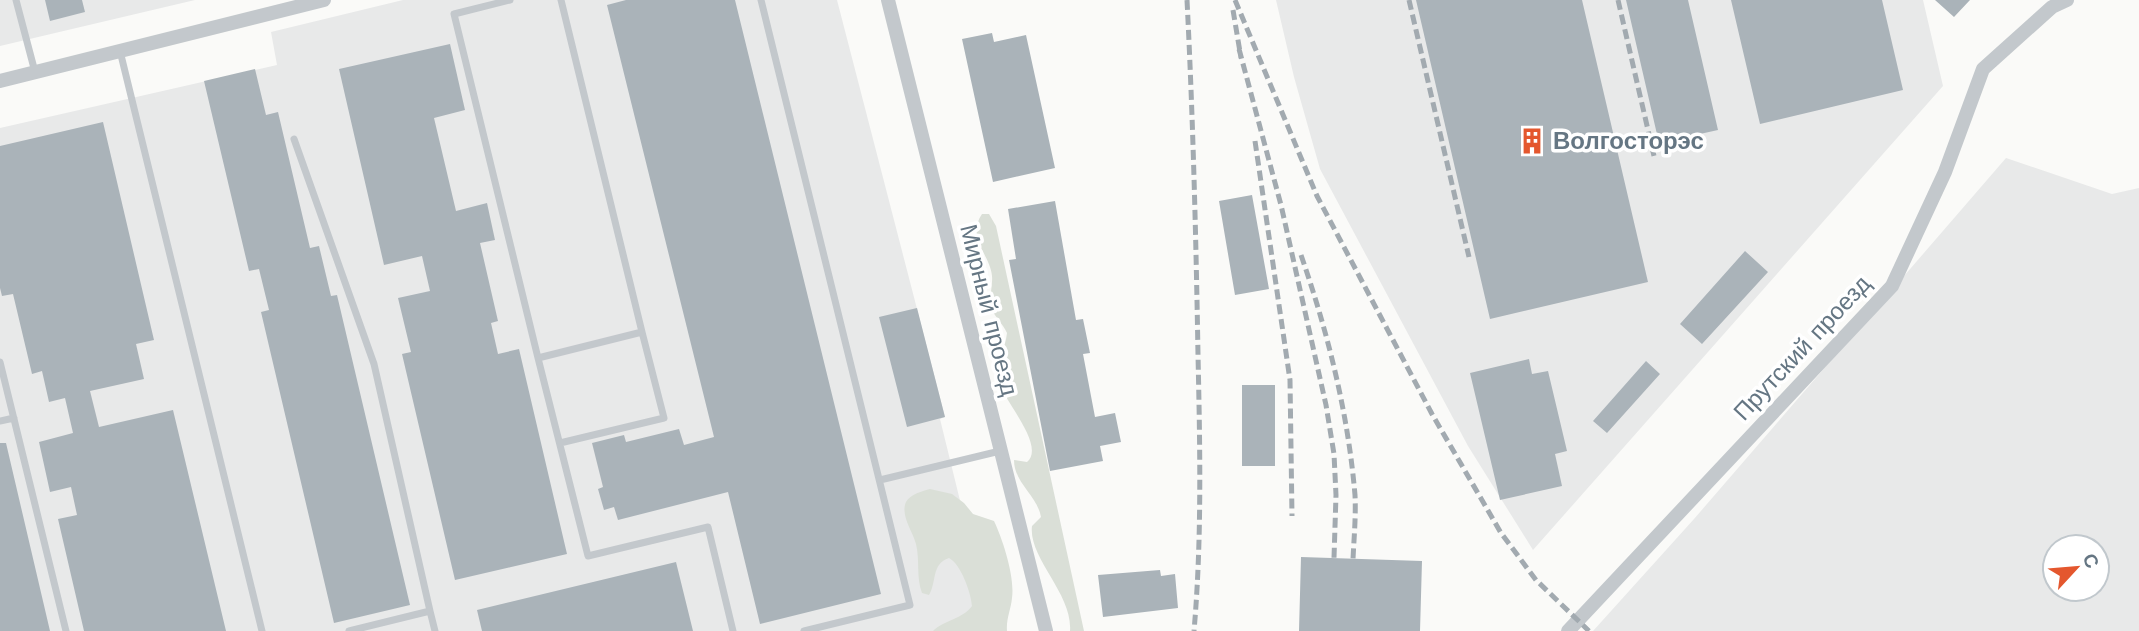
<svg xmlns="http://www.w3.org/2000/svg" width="2139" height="631" viewBox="0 0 2139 631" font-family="'Work Sans',sans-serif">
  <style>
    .built { fill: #e8e9e9; fill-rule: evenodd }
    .green { fill: #dadfd7 }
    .building { fill: #aab3b9 }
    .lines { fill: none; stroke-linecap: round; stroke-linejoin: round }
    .service { stroke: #c3c8cc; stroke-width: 7 }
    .minor { stroke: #c3c8cc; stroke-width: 14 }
    .rail { stroke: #a2aab0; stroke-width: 5; stroke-dasharray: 10 5; stroke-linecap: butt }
    .labels { text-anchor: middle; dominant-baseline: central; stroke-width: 7; stroke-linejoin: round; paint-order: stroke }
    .poi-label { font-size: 24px; font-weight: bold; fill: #657683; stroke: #fff; text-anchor: start }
    .street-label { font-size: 24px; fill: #657683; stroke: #fff }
  </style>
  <rect width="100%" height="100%" fill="#fafaf8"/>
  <path class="built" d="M0,0H195L0,46Z
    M403,0H837L945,417L940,419L992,631H0V128L277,65L271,32Z
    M1276,0H1923L1943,86L1533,550L1468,446L1320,169L1294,77Z
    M2006,158L2112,194L2139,188V631H1593L1694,519ZM2055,547H2097V589H2055Z"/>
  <path class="green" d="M982,214H989L996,226L1084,631H1070C1073,594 1028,558 1032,526L1041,517C1037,495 1014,483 1014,460L1027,462C1046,446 1004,401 999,382C995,364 1005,351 1007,333C1003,324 996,318 992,310C988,298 993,288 992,276C990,254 966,238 982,214Z
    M930,489L952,494L964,503L973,514L994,521C1003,540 1015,577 1012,598C1011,609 1006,619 1007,631H933C944,620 963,619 972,606C971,593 961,564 949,558C931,564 937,582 929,595L922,593C916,577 920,561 916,544C913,532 900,515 906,502C910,494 923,491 930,489Z"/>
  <path class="building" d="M45,0H82L85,12L50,21Z
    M626,0H735L881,594L760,624L728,492L618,520L614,507L604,510L598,489L603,487L592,443L624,435L626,442L679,429L684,445L714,437L607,5Z
    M1416,0H1582L1648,282L1490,319Z
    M1626,0H1688L1718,130L1659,143Z
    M1731,0H1882L1903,90L1760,124Z
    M1935,0H1970L1954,17Z
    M992,33L994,42L1026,35L1055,168L993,182L962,39Z
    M450,44L465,110L434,118L456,211L487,203L495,240L480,243L498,321L491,323L498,354L519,349L567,554L455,580L402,354L411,352L398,298L430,291L422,256L384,265L339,69Z
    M255,69L266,115L278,112L310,248L319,246L331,296L337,295L410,605L334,623L261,312L269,310L259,269L249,271L204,81Z
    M103,122L154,340L136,344L144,379L90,391L99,427L173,410L226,631H84L58,519L77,515L71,487L50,492L39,442L73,433L65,398L49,402L42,371L32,374L13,294L2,296L0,288V146Z
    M1252,195L1269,289L1235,295L1219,201Z
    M1055,201L1076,320L1083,319L1090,353L1083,354L1095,417L1115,413L1121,442L1100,446L1103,461L1050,471L1009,260L1016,259L1008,209Z
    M1745,251L1768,272L1702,344L1680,324Z
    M917,308L945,417L907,427L879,317Z
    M1529,359L1532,374L1548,371L1567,451L1555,454L1562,486L1500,500L1470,373Z
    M1646,361L1660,374L1607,433L1593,421Z
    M1242,385H1275V466H1242Z
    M0,443H6L50,631H0Z
    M1301,557L1422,561L1420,631H1299Z
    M676,562L693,631H482L477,610Z
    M1160,570L1161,576L1175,574L1178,608L1103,617L1098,575Z"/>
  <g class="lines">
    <path class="service" d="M16,0L35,72
      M510,0L454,14L538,358
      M561,0L642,332L538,358L588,556L708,527L733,631
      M761,0L910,605L804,631
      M120,51L262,631
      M294,139L374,364L430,611
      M0,362L66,631
      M0,421L14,418
      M560,443L664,418L642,332
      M880,480L1000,451
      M349,631L430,611L435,631"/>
    <path class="minor" d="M888,0L1046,631
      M0,81L324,0
      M1568,631L1892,286L1945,172L1983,69L2052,7L2067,0"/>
    <path class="rail" d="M1187,0C1193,118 1196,237 1198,355C1200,447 1202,539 1194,631
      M1235,0L1317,196L1432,414L1501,533L1536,580L1589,631
      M1409,0L1469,257
      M1618,0L1654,156
      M1233,10L1241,58
      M1239,49L1281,205L1326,405L1334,454L1336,495L1334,558
      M1255,141L1290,380L1292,516
      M1301,255C1328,333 1348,413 1355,495C1356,516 1354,538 1353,559"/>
  </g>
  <defs>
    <g id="building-bare" transform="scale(2.1)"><path d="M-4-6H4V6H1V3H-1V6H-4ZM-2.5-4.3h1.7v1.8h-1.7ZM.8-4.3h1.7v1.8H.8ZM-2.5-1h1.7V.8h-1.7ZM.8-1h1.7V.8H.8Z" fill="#e4572e" stroke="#fff" stroke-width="2.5" paint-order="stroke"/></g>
  </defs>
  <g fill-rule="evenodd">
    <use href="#building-bare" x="1532" y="141"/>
  </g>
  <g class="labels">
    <g class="poi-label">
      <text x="1553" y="141">Волгосторэс</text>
    </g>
    <g class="street-label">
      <text transform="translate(989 310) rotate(76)">Мирный проезд</text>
      <text transform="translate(1802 348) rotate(-47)">Прутский проезд</text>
    </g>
  </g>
  <g transform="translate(2076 568) rotate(64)"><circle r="33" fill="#ffffff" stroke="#c1c8cd" stroke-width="2"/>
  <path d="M0-5L12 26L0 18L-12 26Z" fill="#e4572e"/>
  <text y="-10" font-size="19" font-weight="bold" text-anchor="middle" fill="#657683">С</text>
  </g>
</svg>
